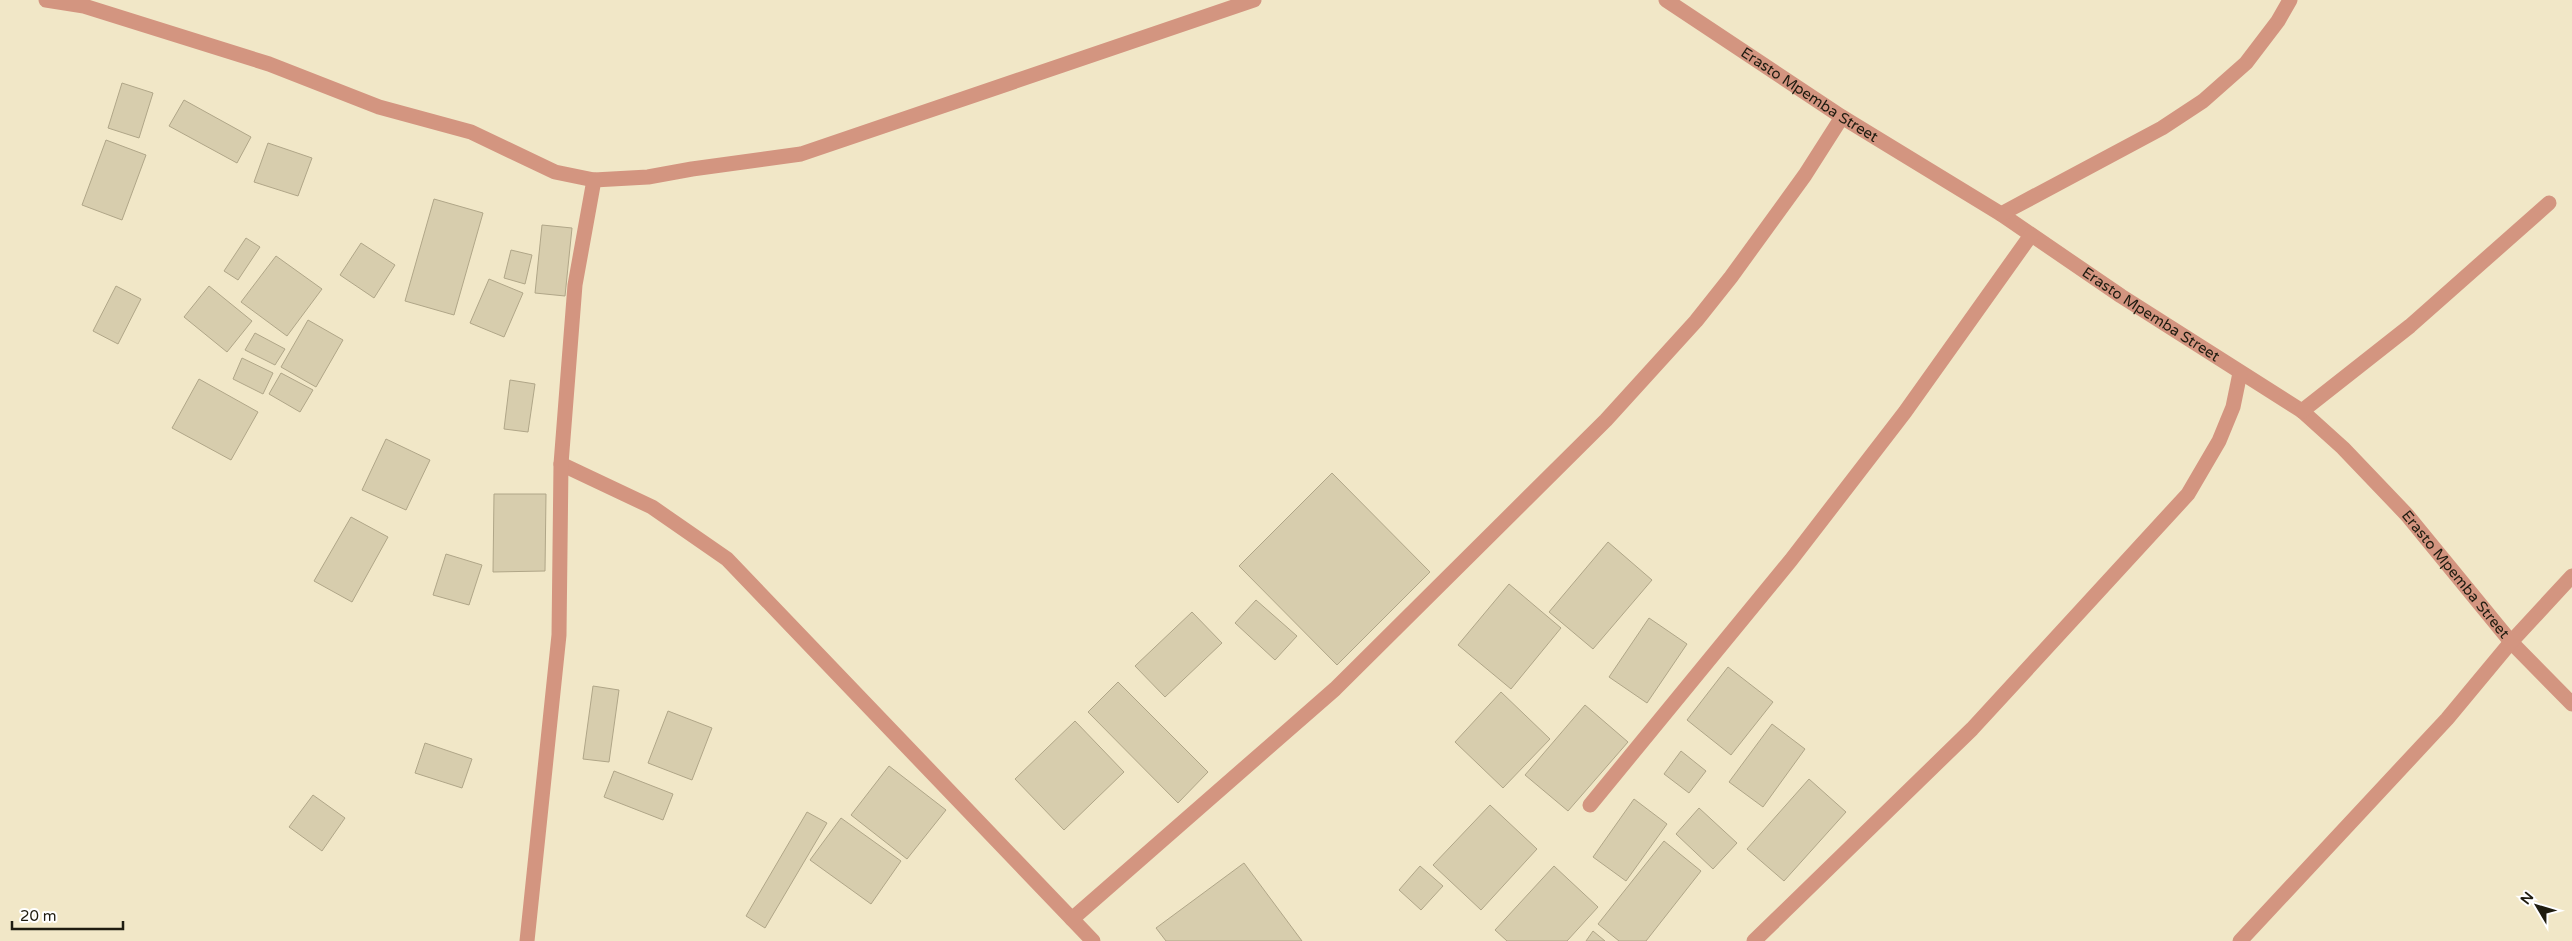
<svg xmlns="http://www.w3.org/2000/svg" width="2572" height="941" viewBox="0 0 2572 941" font-family="'Varela Round',sans-serif">
  <style>
    .building { fill: #d7cdad; stroke: #b0a688 }
    .lines { fill: none; stroke-linecap: round; stroke-linejoin: round }
    .minor { stroke: #d39580; stroke-width: 15 }
    .labels { text-anchor: middle; dominant-baseline: central; stroke-width: 5; stroke-linejoin: round; paint-order: stroke }
    .street-label { font-size: 15px; fill: #1f1c10; stroke: #fff }
  </style>
  <rect width="100%" height="100%" fill="#f1e7c7"/>
  <path class="building" d="M122,83L153,93L139,138L108,128Z
    M184,100L251,137L237,163L169,126Z
    M106,140L146,155L122,220L82,205Z
    M268,143L312,158L298,196L254,182Z
    M434,199L483,213L454,315L405,301Z
    M542,225L572,228L565,296L535,293Z
    M246,238L260,247L238,280L224,271Z
    M361,243L395,265L374,298L340,275Z
    M511,250L532,255L525,284L504,278Z
    M276,256L322,289L287,336L241,302Z
    M489,279L523,293L504,337L470,323Z
    M116,286L141,299L118,344L93,331Z
    M209,286L252,321L227,352L184,317Z
    M308,320L343,340L316,387L281,367Z
    M255,333L285,349L275,365L245,350Z
    M242,358L273,373L263,394L233,379Z
    M281,373L313,390L300,412L269,394Z
    M199,379L258,412L231,460L172,428Z
    M510,380L535,384L528,432L504,429Z
    M386,439L430,460L406,510L362,490Z
    M1332,473L1430,572L1337,665L1239,566Z
    M494,494H546L545,571L493,572Z
    M351,517L388,537L352,602L314,581Z
    M1608,542L1652,580L1593,649L1549,612Z
    M446,554L482,565L469,605L433,595Z
    M1509,584L1561,628L1511,689L1458,645Z
    M1256,600L1297,636L1275,660L1235,623Z
    M1192,612L1222,643L1165,697L1135,666Z
    M1649,618L1687,644L1647,703L1609,677Z
    M1728,667L1773,702L1731,755L1687,720Z
    M1118,682L1208,772L1178,803L1088,712Z
    M593,686L619,690L609,762L583,759Z
    M1501,692L1550,739L1503,788L1455,742Z
    M1585,705L1628,742L1568,811L1525,775Z
    M668,711L712,728L692,780L648,763Z
    M1075,721L1124,772L1064,830L1015,779Z
    M1772,724L1805,749L1763,807L1729,782Z
    M425,743L472,759L462,788L415,773Z
    M1681,751L1706,771L1689,793L1664,774Z
    M889,766L946,810L907,859L851,815Z
    M614,771L673,794L663,820L604,797Z
    M1809,779L1846,812L1784,881L1747,849Z
    M313,795L345,818L322,851L289,827Z
    M1634,799L1667,824L1626,881L1593,857Z
    M1490,805L1537,849L1481,910L1433,865Z
    M1699,808L1737,843L1713,869L1676,834Z
    M807,812L827,823L765,928L746,916Z
    M841,818L901,861L871,904L810,860Z
    M1664,841L1701,871L1646,941H1619L1598,924Z
    M1244,863L1302,941H1166L1156,928Z
    M1420,866L1443,886L1421,910L1399,890Z
    M1554,866L1598,907L1567,941H1507L1495,930Z
    M1593,931L1605,941H1586Z"/>
  <g class="lines">
    <g class="minor">
      <path d="M46,0L84,6L269,64L379,107L471,132L555,172L594,180L648,177L692,169L801,154L1254,0"/>
      <path id="s1" d="M1666,0L1842,117L2001,214L2121,296L2302,411L2343,448L2407,515L2511,642L2572,704"/>
      <path d="M2001,214L2162,128L2203,101L2246,63L2278,21L2290,0"/>
      <path d="M2302,411L2410,326L2549,203"/>
      <path d="M561,464L652,507L727,559L1093,941"/>
      <path d="M1590,805L1791,560L1905,412L2031,235"/>
      <path d="M1072,919L1335,689L1606,420L1696,321L1731,277L1805,175L1842,117"/>
      <path d="M527,941L559,635L561,464L575,285L594,180"/>
      <path d="M1754,941L1972,729L2188,494L2219,441L2233,407L2240,373"/>
      <path d="M2240,941L2447,719L2511,642L2572,576"/>
    </g>
  </g>
  <g class="labels">
    <g class="street-label">
      <text stroke="none"><textPath href="#s1" startOffset="172">Erasto Mpemba Street</textPath></text>
      <text stroke="none"><textPath href="#s1" startOffset="578">Erasto Mpemba Street</textPath></text>
      <text stroke="none"><textPath href="#s1" startOffset="982">Erasto Mpemba Street</textPath></text>
    </g>
  </g>
  <g transform="translate(2537 906) rotate(308)" stroke="#ffffff" stroke-width="4" paint-order="stroke">
  <path d="M0-4L9 19L0 12L-9 19Z" fill="#1f1c10"/>
  <text y="-8" font-size="14" font-weight="bold" text-anchor="middle" fill="#1f1c10">N</text>
  </g>
  <path d="M12 921v8h111v-8" fill="none" stroke="#1f1c10" stroke-width="2.5"/>
  <text x="20" y="921" font-size="15" fill="#1f1c10" stroke="#ffffff" stroke-width="4" paint-order="stroke">20 m</text>
</svg>
